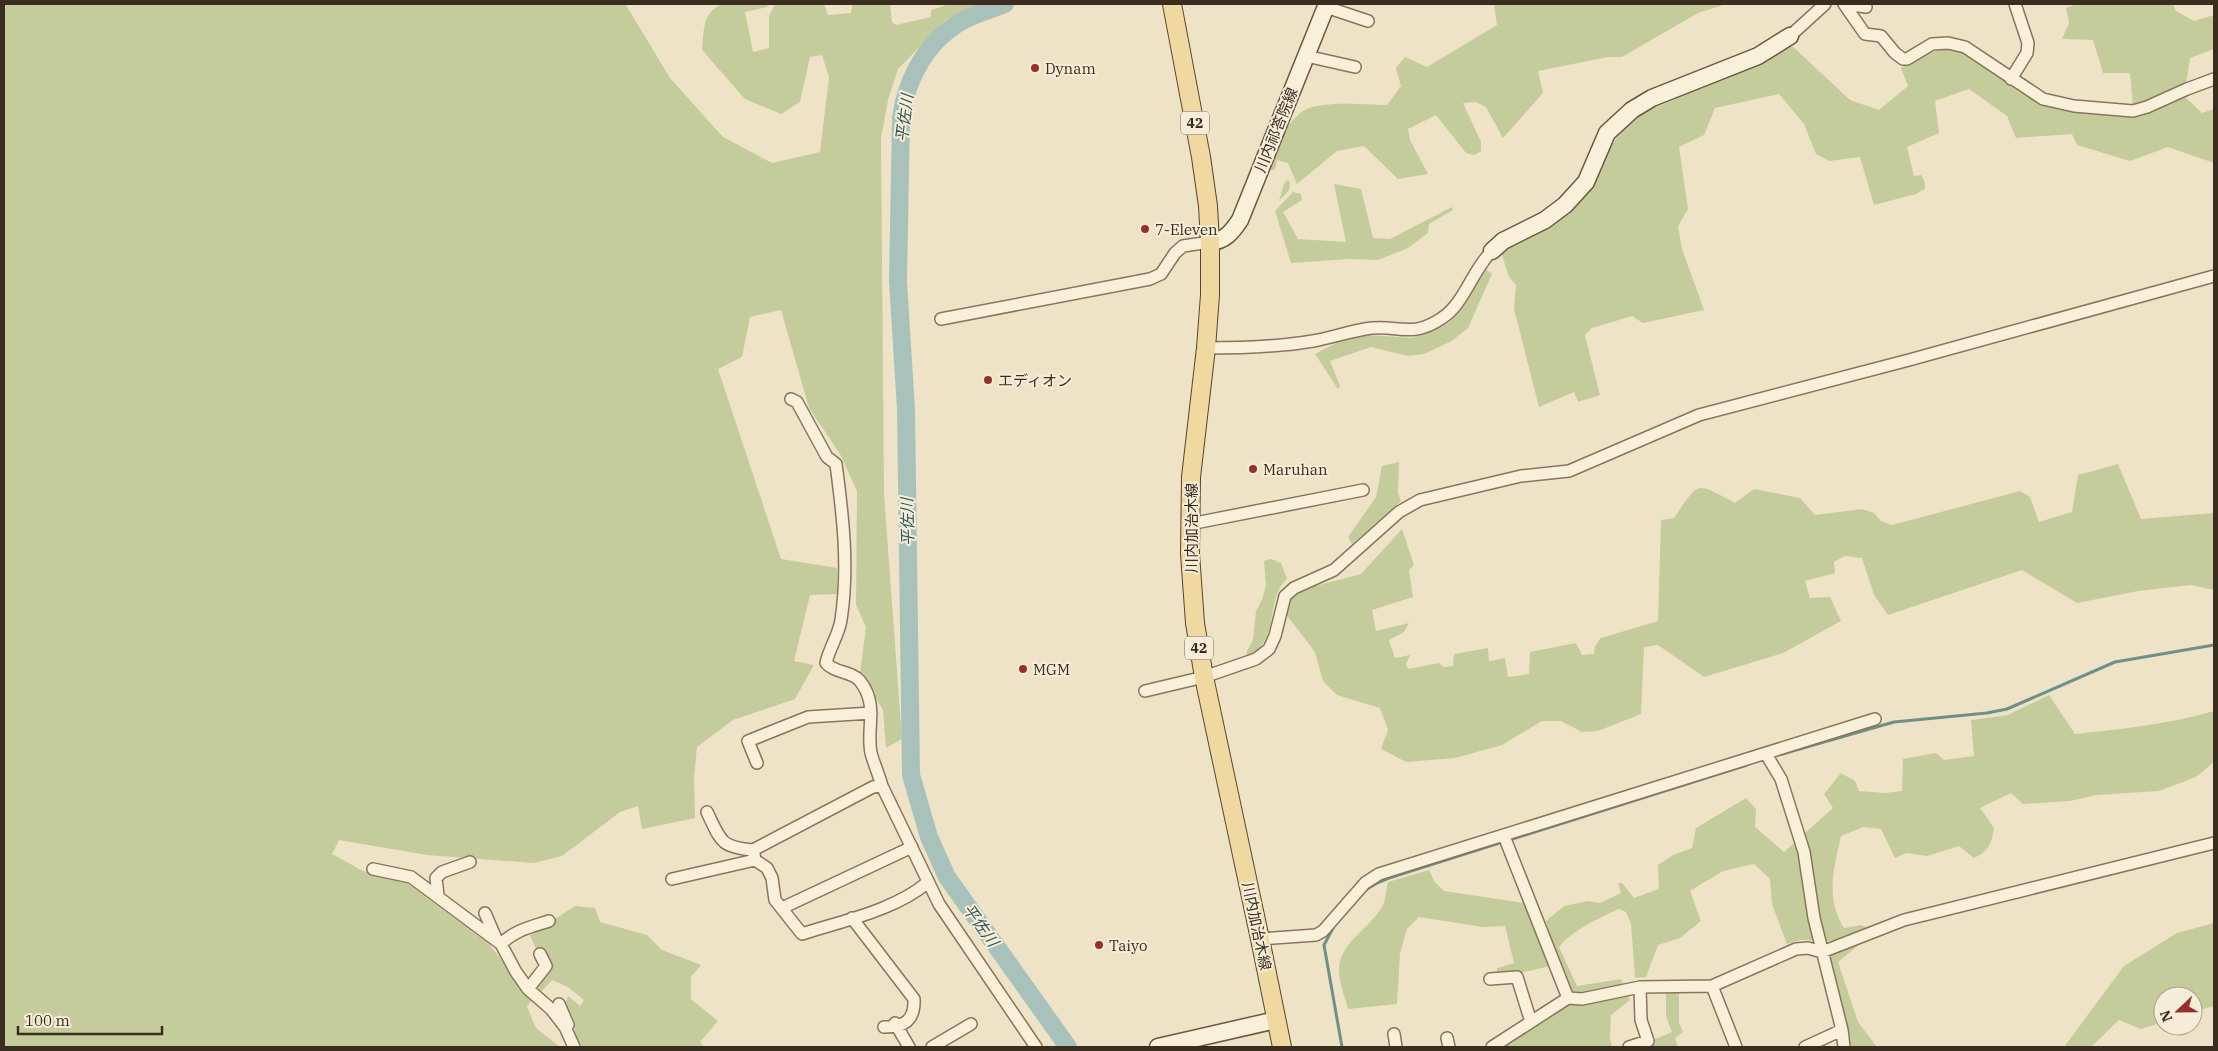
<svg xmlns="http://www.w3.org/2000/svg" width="2218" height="1051" viewBox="0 0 2218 1051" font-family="'IBM Plex Serif','Noto Sans JP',serif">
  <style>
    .green { fill: #c5cc9b }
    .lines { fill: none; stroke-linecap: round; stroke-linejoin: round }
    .stream { stroke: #6e9089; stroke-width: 3 }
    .river { stroke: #a8c2bb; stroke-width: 18 }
    .street-casing { stroke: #89755c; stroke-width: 14 }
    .secondary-casing { stroke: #6b563f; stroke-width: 19 }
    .primary-casing { stroke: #584330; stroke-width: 20 }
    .street { stroke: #f9f0da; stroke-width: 11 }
    .secondary { stroke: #f9f0da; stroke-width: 16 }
    .primary { stroke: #f0d9a0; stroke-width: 18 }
    .poi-dot { fill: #982f2d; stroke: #f5edd7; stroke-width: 2 }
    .labels { text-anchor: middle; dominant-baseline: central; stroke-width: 4; stroke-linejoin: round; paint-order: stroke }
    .shield { fill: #f5edd7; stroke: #726757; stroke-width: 1 }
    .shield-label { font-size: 14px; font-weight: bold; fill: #3a2d20 }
    .poi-label { font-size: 15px; fill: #3a2d20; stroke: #f5edd7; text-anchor: start }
    .street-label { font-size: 15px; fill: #3a2d20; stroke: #f5edd7 }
    .water-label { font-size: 16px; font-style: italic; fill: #2f5958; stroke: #f5edd7 }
  </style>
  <rect width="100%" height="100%" fill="#eee3c7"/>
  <path class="green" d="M4,4H629L626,5L670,78L723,137L772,163L820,152L829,77L822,55L810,57L800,102L781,114L745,99L702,50C704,31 702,13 722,4H768L767,7L745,12L753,52L769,48V16L775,4H824L828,15L851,13L852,4H890L892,22L896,25L931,17V10L949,4H991L946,20L898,69L888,100L881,139L884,494L902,739L886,748L883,710L860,673L866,627L856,605L857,491L840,454L809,408L781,310L750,317L742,357L718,369L781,559L837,568V594L810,595L794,661L814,665L795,699L733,720L697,747L694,777L695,818L642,829L638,806L620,812L562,856L534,863L427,855L339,840L332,854L363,871L404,881L489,944L532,999L527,1007L536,1028L560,1047H4Z
    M1494,4H1726L1698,13L1622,57H1608L1538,71L1543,93L1503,138L1486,107L1476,102L1463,103L1481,142V151L1474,155L1466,153L1436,115L1408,129L1410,140L1428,174L1398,179L1364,146L1337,151L1297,184L1288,163L1277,160L1275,170H1270L1267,163C1275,146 1285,127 1299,114C1315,99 1364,105 1387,105L1401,86L1396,68L1405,57L1427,67L1497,25Z
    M2077,4H2173L2176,11L2194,21L2214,15V49L2190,58L2186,84L2144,105L2133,107L2130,73H2103L2093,40L2062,39L2069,23L2066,8Z
    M1789,43L1850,100L1879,110L1908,86L1901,68L1925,55L1943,48L1958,50L1973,57L2020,93L2062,109L2122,115L2183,95L2202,113L2214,109V163L2168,147L2130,161L2077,145L2072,134L2016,138L2007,116L1969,89L1935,101L1939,133L1907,147L1914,176L1921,175L1925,182V189L1916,194L1874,205L1860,157L1829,161L1816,154L1804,124L1779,94L1715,108L1704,135L1679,147L1688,209L1678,226L1682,249L1704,310L1643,323L1632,316L1592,328L1585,335L1600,395L1578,402L1574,392L1539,407L1514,309L1516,285L1509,277L1501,252L1565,214L1587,193L1607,152L1623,128L1639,115L1756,64Z
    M1288,180L1290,183L1289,190L1279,201L1284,184Z
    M1334,184L1361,189L1373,238L1390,239L1452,207L1453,210L1429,224L1428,233L1408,248L1378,260L1350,259L1291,263L1275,211L1293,192L1301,194L1302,200L1283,212L1298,239L1346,242Z
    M1484,268L1492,274L1468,328L1450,342L1424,354L1408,356L1371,347L1330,361L1340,386L1338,389L1315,354L1340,341L1367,335L1413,338L1449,323L1469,297Z
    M1399,462L1398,493L1401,501L1352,544L1348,537L1376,497L1382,466Z
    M2118,464L2141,519L2214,513V590L2191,585L2138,591L2077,603L2022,570L1888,615L1874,595L1862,558L1845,556L1834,562L1835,573L1805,581L1810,598L1830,597L1841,621L1783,653L1704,677L1658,645L1644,647L1641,714L1598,731L1582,732L1561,721H1542L1502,745L1455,758L1406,762L1381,749L1388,730L1380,708L1337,695L1323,681L1315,652L1285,613L1289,598L1300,590L1361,574L1402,529L1414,565L1409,570L1413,597L1372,610L1376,631L1409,623L1404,632L1389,640L1395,658L1410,655L1406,664L1408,669L1439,663L1444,667L1453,666L1454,654L1488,648L1489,661L1505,658L1508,677L1529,674L1530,652L1576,643L1582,655L1594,654L1595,646L1601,638L1658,621L1661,520L1674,518C1700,480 1695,482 1735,503L1754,489L1800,498L1815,515L1862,509L1874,513L1881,521L1892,525L2020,491L2030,497L2039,522L2072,512L2078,475Z
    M1271,559L1281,563L1287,579C1268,596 1277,626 1261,646C1257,651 1251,655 1246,658L1247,651L1253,640L1256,611L1262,600L1266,585L1264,561Z
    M2049,695L2075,734C2122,729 2169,724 2214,711V762L2196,777L2159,791L2097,795L2070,801L2023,804L2011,793L1980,808L1994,828C1992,843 1988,852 1974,858L1959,846L1927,856L1906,853L1895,858L1881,829L1863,827L1841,836C1834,868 1825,898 1844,928L1861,925L1868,928L1830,941L1800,940L1787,944L1772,904L1770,879L1754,864L1723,871L1690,891L1701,921L1680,938L1658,945L1646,977L1635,978L1631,924L1626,912L1619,909C1601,917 1571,931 1559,947L1577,986L1621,979L1630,1000L1611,1015L1610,1038L1612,1047H1500L1567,1003L1546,921L1564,906L1588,901L1600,903L1621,893L1618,883H1622L1634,898L1659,889L1658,865L1673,855L1692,848L1696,828L1746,798L1756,809L1755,827L1784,852L1833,808L1824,794L1841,773L1855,781L1859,791L1884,793L1902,791L1903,759L1936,753L1944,760L1974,756L1971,720L2008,715Z
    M1429,870L1434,881L1444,891L1524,903L1550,966L1521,973L1497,974V968L1514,963L1505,926L1483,927L1419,917L1407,929L1400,953L1397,1004L1348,1009C1345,996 1338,981 1339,967C1342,940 1371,928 1383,905C1386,898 1386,889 1388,882Z
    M575,906L595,908L600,922L647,935L662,950L701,965L691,977V999L718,1021L700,1042L705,1047H584C570,1038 577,1034 574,1022C573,1016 568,1009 565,1004L568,996L580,1006L584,1000L568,987L552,980L540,993L534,987L551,965L545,951L536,949L530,935Z
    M2214,923V1006L2193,1012V996H2163V1022L2141,1029L2119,1020L2091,1047H2064L2124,966L2177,933Z
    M1866,939L1838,962L1858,1022L1877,1047H1837L1836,1043L1846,1032L1826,954Z
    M1666,992L1679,993V1023L1683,1032L1675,1038L1678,1047H1652L1653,1040L1672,1032L1666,1016Z"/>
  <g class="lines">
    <path class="stream" d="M1782,754L1894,722L1987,713L2007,709L2115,662L2214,645
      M1364,891L1377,883L1389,878L1747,765
      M1333,928L1324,945L1342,1047"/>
    <path class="river" d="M1005,4C993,9 978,13 966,19C928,39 907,76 901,118L898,281L906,409L911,775L929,837L947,877L1068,1047"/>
    <g class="street-casing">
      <path id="street" d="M1844,4L1865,34L1881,36L1895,53L1903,59H1907L1932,44L1948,43L1965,47L2043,99L2074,106L2133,111L2147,107L2187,89L2214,79
        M1846,4L1866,7
        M1326,7L1368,21
        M1790,36L1825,4
        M1306,56L1355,67
        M2011,79L2027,53L2028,43L2015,4
        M941,319L1150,279L1161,274L1175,253L1183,246L1210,242
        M1206,348C1241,348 1278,347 1313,341C1330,338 1348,332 1365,329C1397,323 1410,340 1442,318C1464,304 1473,269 1492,251
        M791,399L797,402L827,457L836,464C843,517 849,567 841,620C839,634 829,649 826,663C834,673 852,671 860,681C879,705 866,728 871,753C874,764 879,775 882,786
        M1190,524L1363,490
        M1145,691L1204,677L1256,659L1269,649L1275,636L1285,596L1294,588L1334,570L1399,512L1420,500L1521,476L1569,471L1699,415L1909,360L2214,276
        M1766,754L1781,779L1804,852L1814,918L1842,1030L1844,1047
        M757,763L748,741L808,717L871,713
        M707,812C721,841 720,847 753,850L873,787L882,786L939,904L1036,1047
        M1504,836L1568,998
        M755,860L767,868L772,878L775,900L802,934C842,921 896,910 928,882
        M373,869L411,877L501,944L516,972L528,989L551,1009L565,1027L574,1047
        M672,879L755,860L754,854
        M438,895L436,878L442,872L470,862
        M782,908L912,847
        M485,913L497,941
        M852,918L914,999C915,1021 904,1027 884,1027
        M1260,939L1316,935L1323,931L1365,883L1379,874L1875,719
        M501,944C515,930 531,927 549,921
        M1490,979L1517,977L1531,1022
        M1712,986L1736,1047
        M528,989L546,966L540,954
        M559,1004L568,1025
        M895,1023L909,1047
        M1394,1034L1396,1047
        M1447,1038L1449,1047
        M932,1047L971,1024
        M1492,1047L1568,998L1582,999L1640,987L1712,986L1796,949L1808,948L1822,952L1904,920L2214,843
        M1629,1047L1648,1041L1641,1020L1640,987
        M1805,1047L1842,1030"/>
    </g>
    <g class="secondary-casing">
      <path id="secondary" d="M1210,242C1225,241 1232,232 1240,220L1327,4
        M1492,251L1503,241L1545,220L1565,205L1586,182L1607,133L1632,110L1652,98L1758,56L1790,36
        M1158,1047L1276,1020"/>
    </g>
    <g class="primary-casing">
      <path id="primary" d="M1172,4L1201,157L1208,206L1210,242V295L1206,348L1191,477L1190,554L1195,623L1204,677L1260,939L1282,1047"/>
    </g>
    <use href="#street" class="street"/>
    <use href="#secondary" class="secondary"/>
    <use href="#primary" class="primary"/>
  </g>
  <g class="poi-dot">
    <circle cx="1035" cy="68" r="5"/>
    <circle cx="1145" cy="229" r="5"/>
    <circle cx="988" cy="380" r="5"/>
    <circle cx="1253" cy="469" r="5"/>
    <circle cx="1023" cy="669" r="5"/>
    <circle cx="1099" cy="945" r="5"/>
  </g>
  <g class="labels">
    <g class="shield">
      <rect x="1181" y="111.5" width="28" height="23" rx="4"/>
      <rect x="1185" y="636.5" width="28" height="23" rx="4"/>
    </g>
    <g class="shield-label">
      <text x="1195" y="123">42</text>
      <text x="1199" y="648">42</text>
    </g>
    <g class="poi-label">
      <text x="1045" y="68">Dynam</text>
      <text x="1155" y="229">7-Eleven</text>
      <text x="998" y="380">エディオン</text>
      <text x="1263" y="469">Maruhan</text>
      <text x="1033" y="669">MGM</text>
      <text x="1109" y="945">Taiyo</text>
    </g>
    <g class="street-label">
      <text transform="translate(1276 130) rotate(-68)">川内祁答院線</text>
      <text transform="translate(1191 528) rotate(-90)">川内加治木線</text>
      <text transform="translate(1257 926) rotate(78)">川内加治木線</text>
    </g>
    <g class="water-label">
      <text transform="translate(904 118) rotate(-83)">平佐川</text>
      <text transform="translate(907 522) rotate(-91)">平佐川</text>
      <text transform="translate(981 925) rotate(54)">平佐川</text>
    </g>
  </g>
  <rect width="2218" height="1051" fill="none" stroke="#3a2d20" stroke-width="10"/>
  <g transform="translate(2178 1011) rotate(248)"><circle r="24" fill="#f5edd7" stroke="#aaa08e"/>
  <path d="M0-4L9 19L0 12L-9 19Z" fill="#982f2d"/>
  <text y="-8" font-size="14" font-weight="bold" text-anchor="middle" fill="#3a2d20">N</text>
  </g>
  <path d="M18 1026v8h144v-8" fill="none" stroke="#3a2d20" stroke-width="2.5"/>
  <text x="25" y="1026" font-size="15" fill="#3a2d20" stroke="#f5edd7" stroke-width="4" paint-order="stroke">100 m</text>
</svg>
